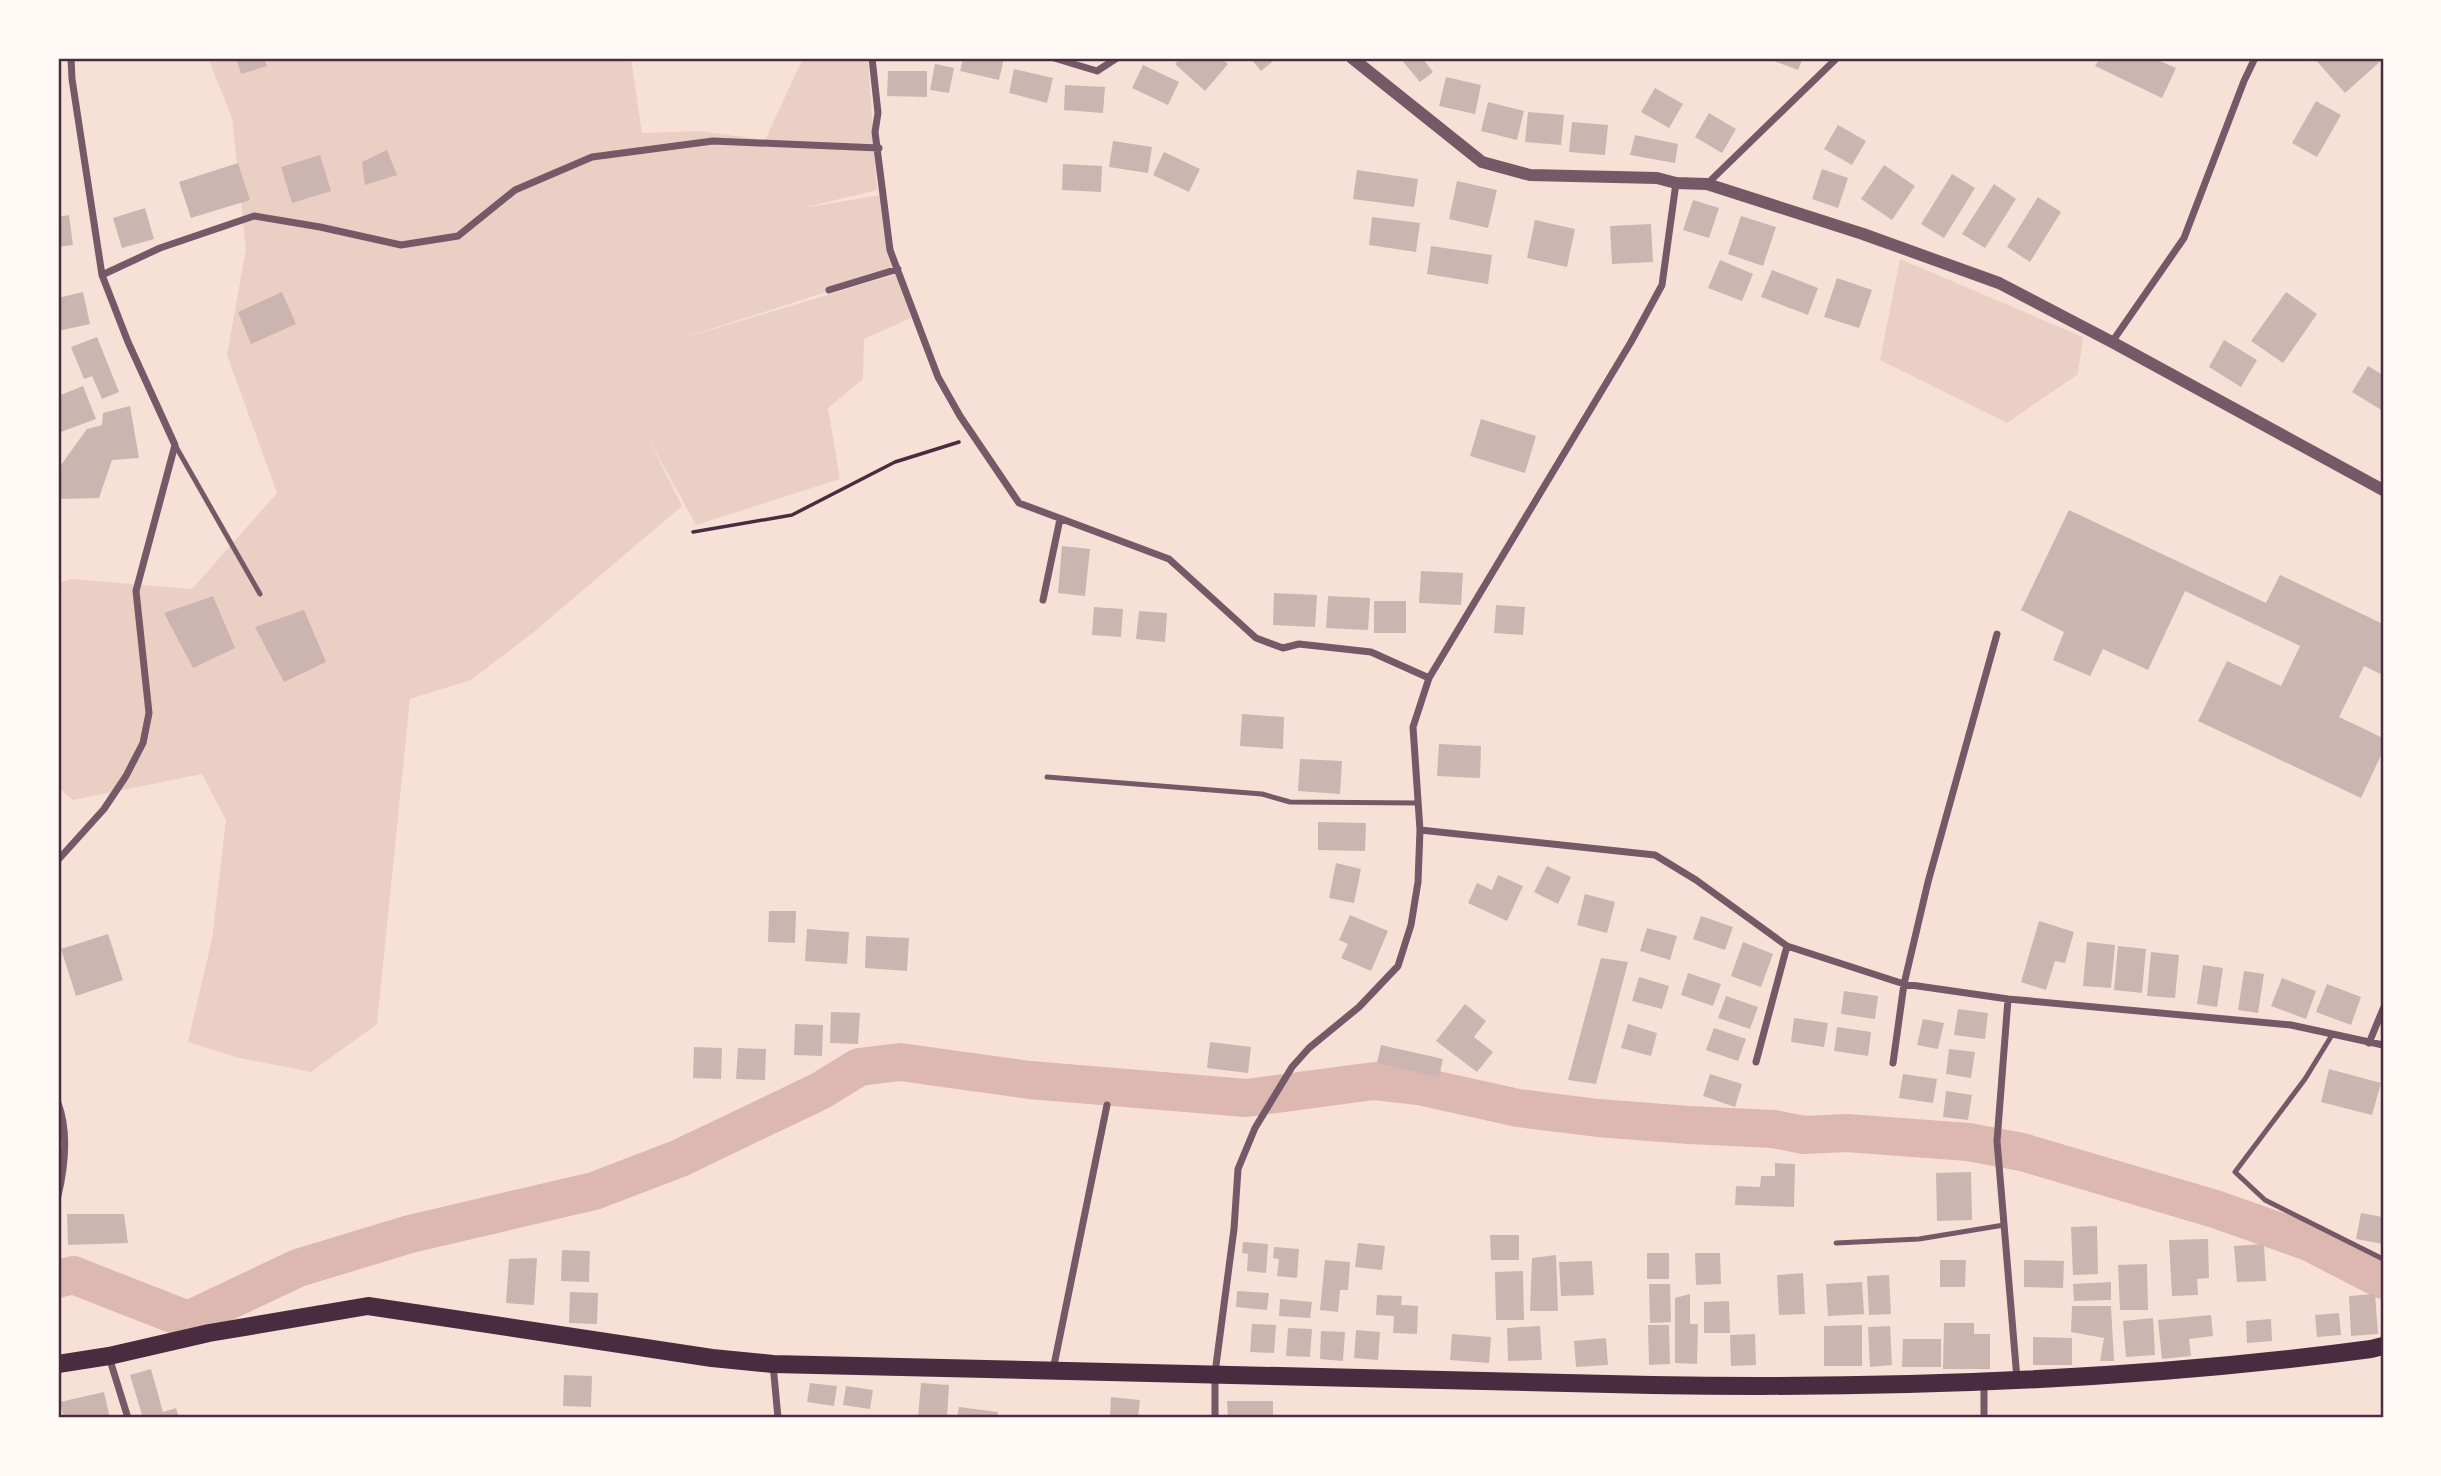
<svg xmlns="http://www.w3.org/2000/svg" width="2441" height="1476" viewBox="0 0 2441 1476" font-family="Raleway,sans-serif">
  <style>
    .green { fill: #ebcfc5 }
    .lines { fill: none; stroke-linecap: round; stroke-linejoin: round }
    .river { stroke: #dcb8b0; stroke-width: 38 }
    .building { fill: #ccb4b1 }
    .path { stroke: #4a2c40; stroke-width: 3.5 }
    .service { stroke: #755966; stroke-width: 5 }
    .minor { stroke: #755966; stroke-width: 7 }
    .tertiary { stroke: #755966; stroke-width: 12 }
    .primary { stroke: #4a2c40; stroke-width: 18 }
    .neatline { fill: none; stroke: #4a2c40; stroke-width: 2.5 }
  </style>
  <rect width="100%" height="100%" fill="#f7e1d7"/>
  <path class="green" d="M208,58H631L642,133L699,131L765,140L803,58H868L877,190L803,208L881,195L898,269L677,340L897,274L911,318L864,339L863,379L828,408L840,479L696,525L648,438L682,506L535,631L471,680L410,699L377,1024L311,1072L235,1057L188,1042L212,939L226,820L202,774L73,800L58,787V583L71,579L192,589L277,493L227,355L246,249L232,118Z
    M1900,259L2083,337L2078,374L2007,423L1880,360Z"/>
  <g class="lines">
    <path class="river" d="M58,1279L73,1275L188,1320L298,1268L410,1234L594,1191L680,1158L820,1091L859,1067L900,1062L1030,1080L1246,1098L1374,1081L1419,1086L1518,1108L1598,1118L1689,1125L1773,1129L1804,1135L1847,1133L1968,1142L2022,1152L2215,1209L2309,1242L2383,1280"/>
  </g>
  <path class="building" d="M236,58H264L267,66L241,74Z
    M963,58H1004L999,80L960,71Z
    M1180,58H1221L1228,64L1205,91L1175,64Z
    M1250,58H1277L1261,71Z
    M1400,58H1425L1423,59L1433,72L1420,82Z
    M1766,58H1803L1798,70Z
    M2100,58H2153L2176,68L2162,98L2095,66Z
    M2314,58H2383V59L2345,93Z
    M935,64L954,68L949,93L930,90Z
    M1143,65L1179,82L1168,105L1132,88Z
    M1014,69L1053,78L1047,103L1009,93Z
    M888,71H927V97L887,96Z
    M1446,77L1481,85L1475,114L1439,106Z
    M1065,85L1105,87L1103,113L1064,110Z
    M1655,88L1683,104L1669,128L1641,112Z
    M2316,101L2341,115L2317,157L2292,143Z
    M1488,102L1524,111L1517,140L1481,131Z
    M1528,112L1564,115L1561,145L1525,142Z
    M1709,113L1736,129L1722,153L1695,137Z
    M1572,122L1608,125L1605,155L1569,152Z
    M1838,125L1866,141L1852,165L1824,149Z
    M1635,135L1678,144L1675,163L1630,155Z
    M1113,141L1152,147L1148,173L1109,167Z
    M387,150L397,175L365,185L362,162Z
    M1164,152L1200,169L1189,192L1153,175Z
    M320,155L331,191L292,203L281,167Z
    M238,163L250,200L191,218L179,182Z
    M1063,164L1102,166L1101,192L1062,190Z
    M1884,165L1915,186L1892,220L1861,199Z
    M1822,169L1848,178L1838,208L1812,199Z
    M1357,170L1418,179L1414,207L1353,199Z
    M1952,174L1975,188L1944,238L1921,224Z
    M1457,181L1497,190L1488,228L1449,219Z
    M1994,184L2016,199L1985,248L1962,234Z
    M2038,197L2061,212L2030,262L2007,247Z
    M1693,200L1719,208L1709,238L1683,230Z
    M145,208L154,239L122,248L113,218Z
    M69,215L73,245L58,247V217Z
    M1741,216L1776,227L1763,266L1728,254Z
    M1372,217L1420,223L1416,252L1369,245Z
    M1535,220L1575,229L1567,267L1527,258Z
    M1651,224L1653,262L1612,264L1610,226Z
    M1431,246L1492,255L1488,284L1427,274Z
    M1720,260L1753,274L1742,301L1708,288Z
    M1772,270L1818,288L1808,315L1761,297Z
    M1837,278L1872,290L1859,328L1824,317Z
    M83,292L90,324L58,331V298Z
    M282,292L296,324L251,344L238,312Z
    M2286,292L2317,314L2283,363L2251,341Z
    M97,337L119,392L102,399L92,376L84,379L71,347Z
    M2224,340L2257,360L2241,387L2209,367Z
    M2368,366L2383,375V411L2352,392Z
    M83,386L96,419L58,433V396Z
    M130,406L139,458L112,460L99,498L58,499V469L87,429L102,425L103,413Z
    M1481,419L1536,436L1525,473L1470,456Z
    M2069,510L2266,603L2280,575L2383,624V675L2364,666L2339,717L2383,738V751L2361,798L2198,721L2227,661L2281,686L2300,646L2185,591L2148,670L2103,649L2090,676L2053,660L2064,632L2021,610Z
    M1062,546L1090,549L1085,596L1058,593Z
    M1421,571L1463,573L1461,605L1419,603Z
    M1274,593L1317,595L1315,627L1273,625Z
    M213,596L235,648L193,668L164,613Z
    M1328,596L1370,598L1368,630L1326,628Z
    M1374,601H1406V633H1374Z
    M1496,605L1525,607L1523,635L1494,633Z
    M1094,607L1123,609L1121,637L1092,635Z
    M304,610L326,662L284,682L255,627Z
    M1139,611L1167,613L1165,642L1136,639Z
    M1242,714L1284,717L1283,749L1240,746Z
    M1439,744L1481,746L1480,778L1437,776Z
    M1300,759L1342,761L1340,794L1298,791Z
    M1318,822L1366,823L1365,851L1318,850Z
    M1336,863L1361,869L1354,903L1329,898Z
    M1547,866L1571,877L1558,904L1534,892Z
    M1498,875L1523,886L1507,921L1468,903L1477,883L1492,890Z
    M1585,894L1615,902L1607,933L1577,925Z
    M769,911H796L795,943L768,942Z
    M1350,915L1388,931L1371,971L1341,958L1348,944L1339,940Z
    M1701,916L1733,927L1725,950L1693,939Z
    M2039,921L2074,932L2065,963L2055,961L2046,990L2021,982Z
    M1647,928L1677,936L1670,960L1640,951Z
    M807,929L849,932L847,964L805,961Z
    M108,934L123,980L76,996L61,949Z
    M866,936L909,938L907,971L865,968Z
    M1743,942L1773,954L1761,987L1731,976Z
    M2087,942L2115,945L2111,988L2083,986Z
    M2118,946L2146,949L2142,993L2114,990Z
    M2151,952L2179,955L2175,998L2147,996Z
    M1601,958L1628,962L1596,1084L1568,1080Z
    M2203,965L2223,968L2217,1007L2197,1004Z
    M2244,971L2264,974L2258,1013L2238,1010Z
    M1688,973L1721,984L1713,1006L1681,995Z
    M1639,977L1669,986L1662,1009L1632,1001Z
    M2282,978L2316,991L2306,1019L2271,1006Z
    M2327,984L2361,997L2351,1025L2316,1012Z
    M1844,991L1878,996L1875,1019L1841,1014Z
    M1726,996L1758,1007L1750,1029L1718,1018Z
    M1465,1004L1486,1021L1474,1037L1493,1052L1477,1072L1436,1041Z
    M1958,1009L1988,1013L1985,1039L1954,1035Z
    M831,1012L860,1013L858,1044L830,1043Z
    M1794,1018L1828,1023L1824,1047L1791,1042Z
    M1923,1019L1944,1023L1938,1049L1917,1045Z
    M795,1024L823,1025L822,1056L794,1055Z
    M1628,1024L1657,1033L1651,1056L1621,1048Z
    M1837,1027L1871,1032L1868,1056L1834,1051Z
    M1714,1028L1746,1039L1738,1061L1706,1050Z
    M1210,1042L1251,1047L1248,1073L1207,1068Z
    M1381,1045L1443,1059L1439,1077L1377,1063Z
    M694,1047L722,1048L721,1079L693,1078Z
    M738,1048L766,1049L765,1080L736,1079Z
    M1949,1049L1975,1052L1971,1078L1946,1074Z
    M2329,1069L2381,1083L2372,1115L2321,1102Z
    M1710,1074L1742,1084L1735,1107L1703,1096Z
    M1903,1074L1937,1079L1933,1103L1899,1098Z
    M1946,1091L1972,1095L1968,1120L1943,1117Z
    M1775,1163L1795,1164L1794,1207L1735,1205L1736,1186L1760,1187L1761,1176H1775Z
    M1971,1172L1972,1220L1937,1221L1936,1173Z
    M2361,1213L2383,1217V1244L2356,1239Z
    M67,1214H124L128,1243L68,1245Z
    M2097,1226L2098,1274L2073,1275L2071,1227Z
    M1490,1235H1519V1260H1491Z
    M2208,1239L2209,1278L2197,1279L2198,1295L2172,1296L2169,1240Z
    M1243,1242L1268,1244L1266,1273L1247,1271L1248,1254L1242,1253Z
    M1358,1243L1385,1246L1382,1270L1355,1267Z
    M2264,1244L2266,1281L2237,1282L2234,1246Z
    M1274,1247L1299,1249L1297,1278L1277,1276L1279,1259L1273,1258Z
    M562,1250L590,1251L589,1282L561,1281Z
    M1647,1253H1669V1279H1647Z
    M1695,1253H1720L1721,1284L1696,1285Z
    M1556,1255L1558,1311H1530L1532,1258Z
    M537,1258L534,1305L506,1303L509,1259Z
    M1325,1260L1350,1262L1348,1290H1340L1338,1312L1320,1310Z
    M1940,1260H1966L1965,1287H1940Z
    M2024,1260L2064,1261L2063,1288L2024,1287Z
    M1592,1261L1594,1295L1561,1296L1559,1262Z
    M2147,1264L2148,1310H2120L2118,1265Z
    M1523,1271L1524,1320H1496L1495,1272Z
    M1803,1273L1805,1314L1779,1315L1777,1275Z
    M1889,1275L1891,1314L1869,1315L1867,1276Z
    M1862,1282L1864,1314L1828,1316L1826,1284Z
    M2111,1282V1300L2074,1301L2073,1284Z
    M1649,1284H1670L1671,1322L1650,1323Z
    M1237,1291L1269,1293L1267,1310L1236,1307Z
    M570,1292L598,1293L597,1324L569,1323Z
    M1690,1294V1324H1698L1697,1364L1675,1363V1298Z
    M2375,1294L2378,1334L2351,1336L2349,1296Z
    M1377,1295L1402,1296L1401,1305L1418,1306L1417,1334L1393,1333L1394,1316L1376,1315Z
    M1280,1299L1312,1302L1310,1318L1279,1316Z
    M1729,1301L1730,1333H1704V1302Z
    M2072,1306H2111L2114,1361H2100L2104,1338L2071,1332Z
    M2339,1313L2341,1335L2317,1337L2315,1315Z
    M2211,1315L2213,1336L2189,1339L2191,1356L2162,1359L2158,1320Z
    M2153,1318L2155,1355L2126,1357L2123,1321Z
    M2271,1319L2272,1341L2247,1343L2246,1321Z
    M1944,1323H1974V1334H1990V1369H1943Z
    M1252,1324L1276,1325L1274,1353L1250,1352Z
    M1648,1325H1669L1670,1364L1649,1365Z
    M1862,1325V1366H1824V1326Z
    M1540,1326L1542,1360L1508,1361L1507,1328Z
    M1890,1326L1892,1365L1870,1367L1868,1327Z
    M1288,1328L1312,1329L1310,1357L1286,1356Z
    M1356,1330L1380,1332L1378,1360L1354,1358Z
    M1321,1331L1345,1332L1343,1361L1320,1359Z
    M1452,1334L1491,1337L1489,1363L1450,1360Z
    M1755,1334L1756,1365L1731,1366L1730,1335Z
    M2033,1337L2072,1338V1365H2033Z
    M1606,1338L1608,1365L1576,1367L1574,1341Z
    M1903,1339H1941V1367H1902Z
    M151,1369L163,1412L176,1408L179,1418H143L130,1375Z
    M564,1375L592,1376L591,1407L563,1406Z
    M810,1383L837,1386L834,1406L807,1402Z
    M921,1383L949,1385L947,1418H918Z
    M846,1386L873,1390L870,1409L843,1405Z
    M104,1392L110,1418H64L60,1402Z
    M1111,1397L1140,1400L1138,1418H1110Z
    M1227,1401H1273V1418H1228Z
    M959,1407L998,1412L997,1418H957Z"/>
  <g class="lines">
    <path class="path" d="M693,532L792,515L895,462L959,442"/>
    <path class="service" d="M175,445L260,594
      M1047,777L1262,794L1290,802L1418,803
      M2332,1035L2305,1079L2235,1172L2265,1200L2383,1259
      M1836,1243L1919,1239L2004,1225"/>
    <path class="minor" d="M872,58L878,113L875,132L890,250L938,377L960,416L1019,503L1169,559L1256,638L1283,648L1299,644L1371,652L1429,678
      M1054,58L1097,71L1117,58
      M1707,184L1837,58
      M102,275L160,248L254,216L320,227L401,245L458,236L515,190L592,157L713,141L879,148
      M829,290L898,269
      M2112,342L2184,238L2244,81L2255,58
      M1043,600L1060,519
      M1420,830L1655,855L1696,880L1787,946L1904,984L2008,999L2291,1025L2383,1045
      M58,860L104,809L126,776L143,743L149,713L136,591L175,445L128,342L102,275L72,79L71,58
      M2008,999L1997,1141L2017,1379
      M2369,1043L2383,1009
      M1756,1062L1787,946
      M1893,1063L1904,984L1928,882L1997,634
      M58,1103C69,1132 65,1166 58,1196
      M109,1357L128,1418
      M773,1364L778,1418
      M1053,1370L1107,1105
      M1984,1384V1418
      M1215,1418V1373L1234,1229L1238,1169L1255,1128L1292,1067L1309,1048L1359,1007L1398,966L1411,925L1418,882L1420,830L1413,727L1429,678L1631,342L1662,285L1676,183"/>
    <path class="tertiary" d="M1352,58L1482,162L1530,175L1657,178L1676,183L1707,184L1863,234L1999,283L2112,342L2383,490"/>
    <path class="primary" d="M58,1364L109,1356L209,1333L368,1306L712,1358L773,1364L1652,1385C1892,1389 2133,1381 2371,1349L2383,1346"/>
  </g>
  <rect width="2441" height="1476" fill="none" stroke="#fffaf5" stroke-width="119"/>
  <rect x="60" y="60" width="2322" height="1356" class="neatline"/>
</svg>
